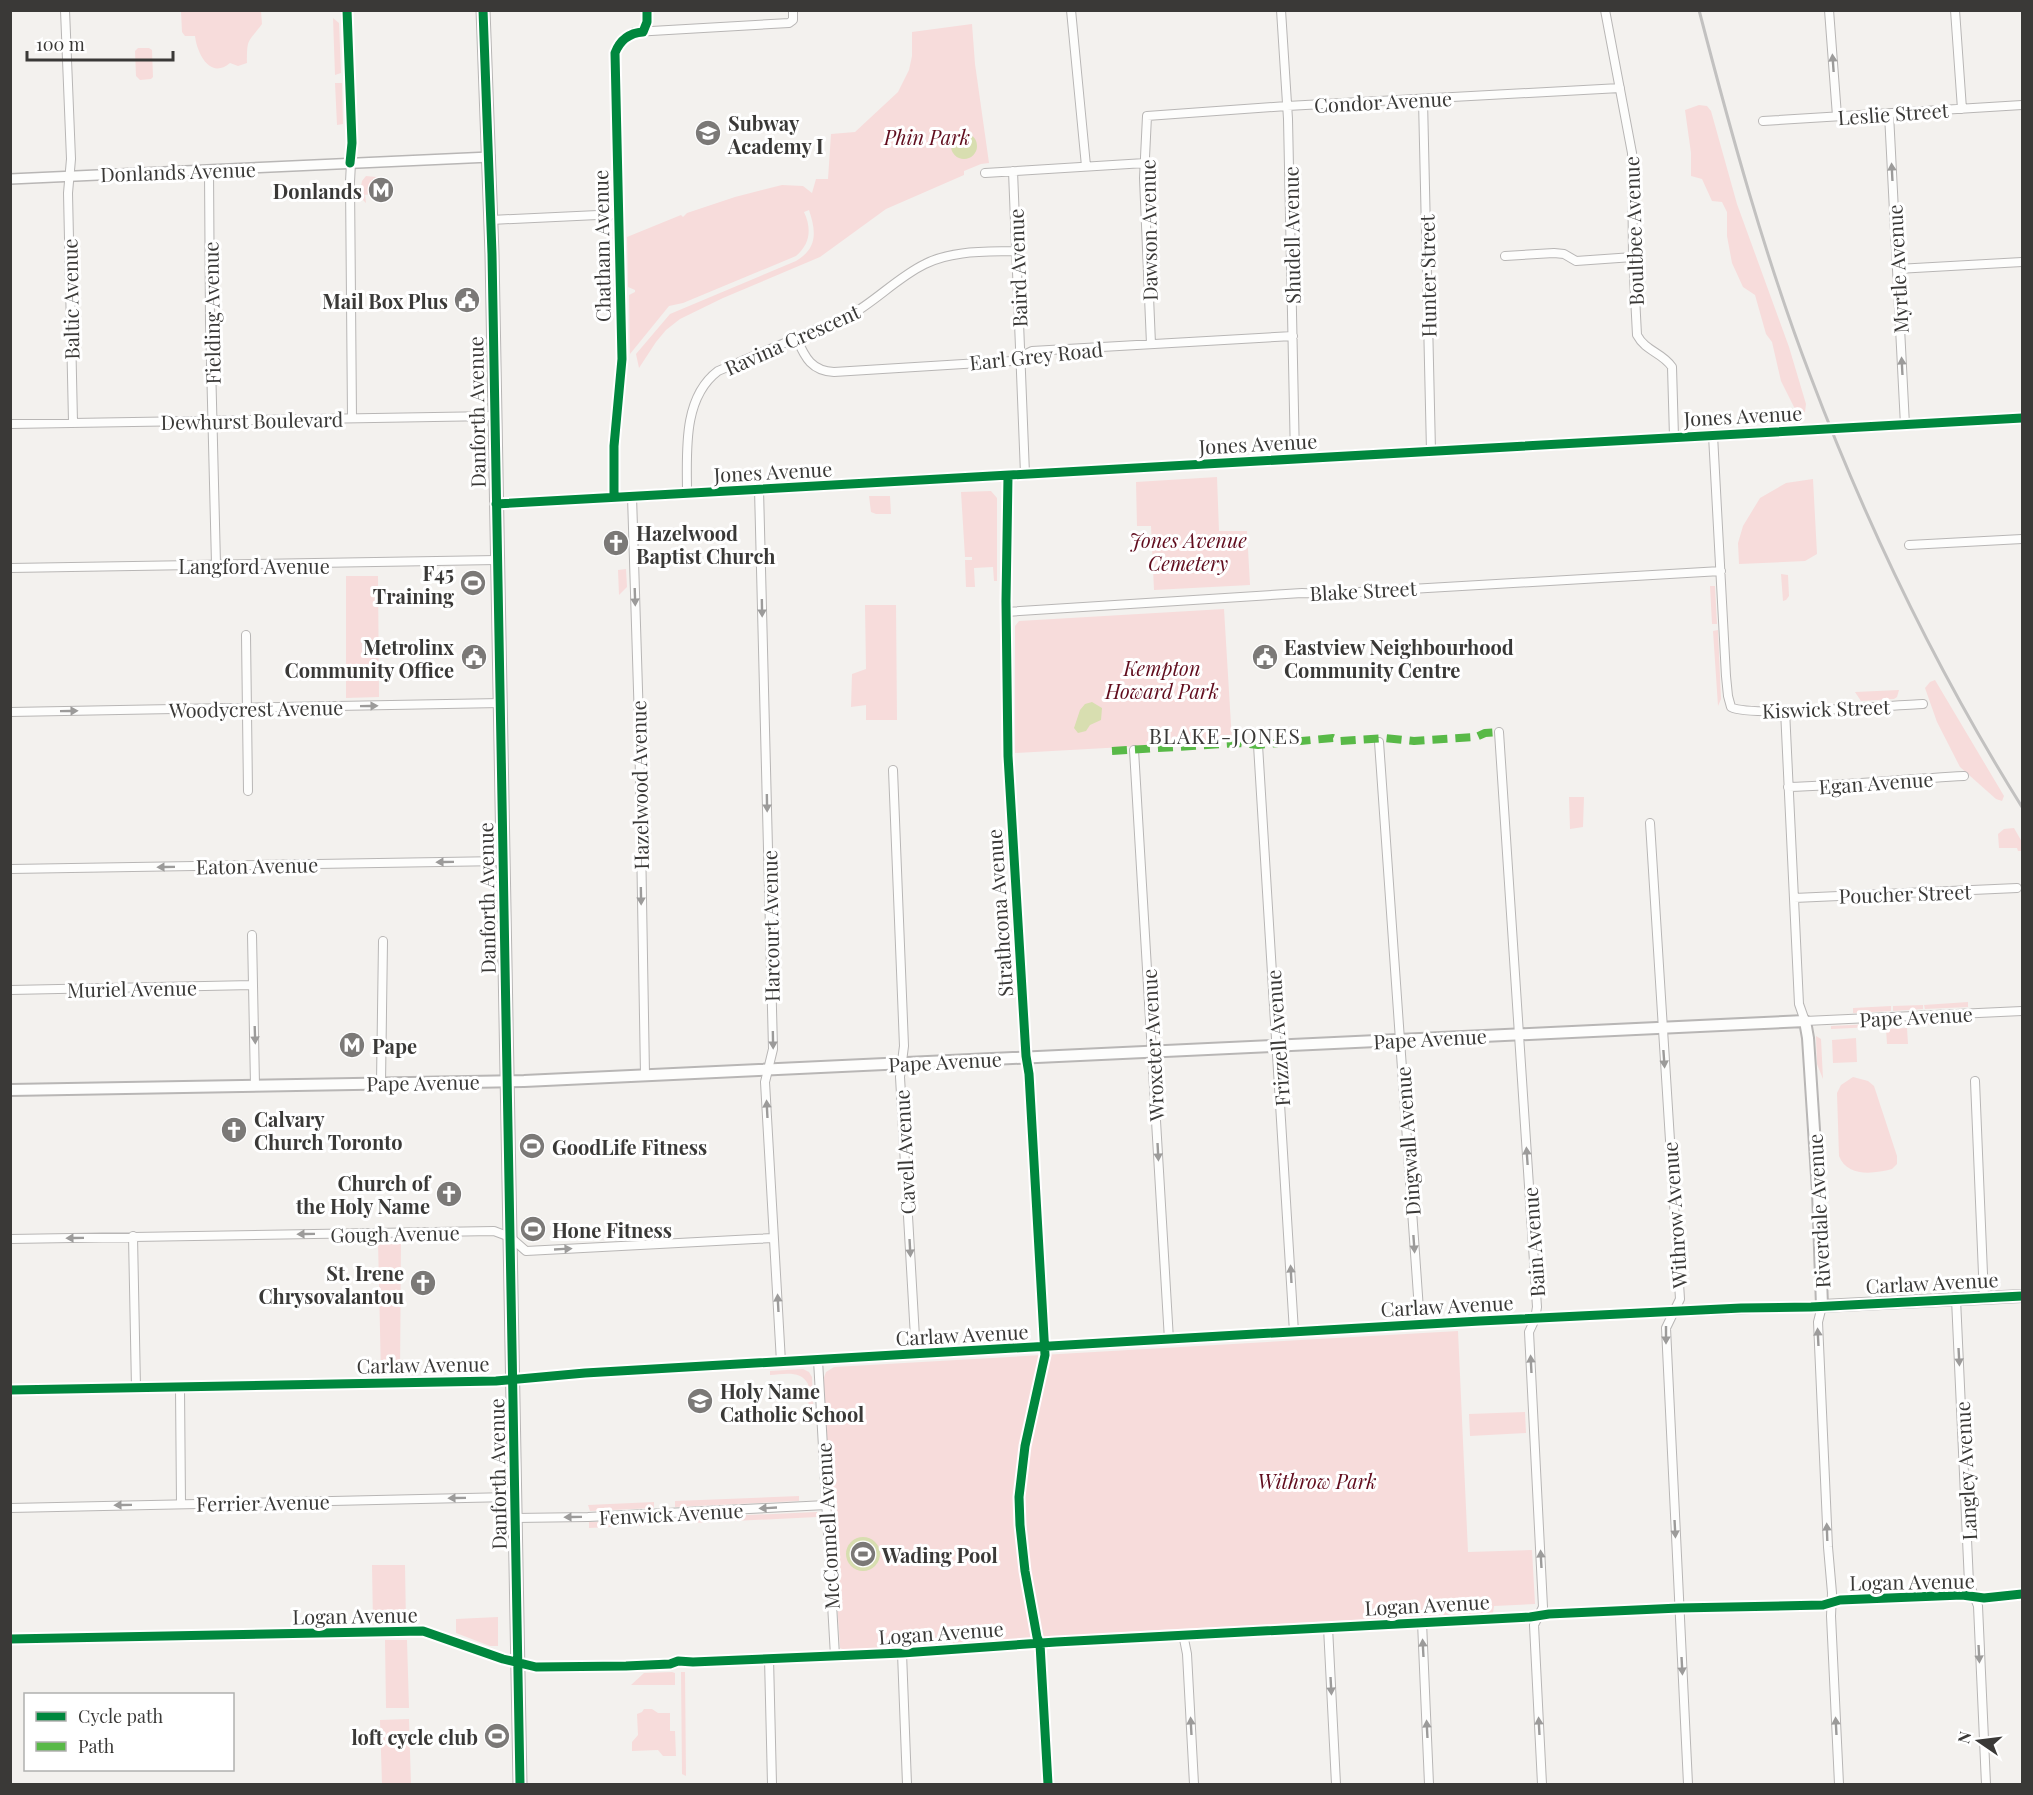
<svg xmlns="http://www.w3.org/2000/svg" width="2033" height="1795" viewBox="0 0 2033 1795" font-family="'Playfair Display',serif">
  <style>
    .green { fill: #f7dcdb }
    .water { fill: #d8deb0 }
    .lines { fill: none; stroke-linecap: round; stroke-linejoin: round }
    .minor-casing { stroke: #b8b6b5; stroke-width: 10 }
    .tertiary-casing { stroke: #b8b6b5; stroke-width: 12 }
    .secondary-casing { stroke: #b8b6b5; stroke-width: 14 }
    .primary-casing { stroke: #b8b6b5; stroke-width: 15 }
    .minor { stroke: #fdfdfc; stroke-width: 8 }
    .tertiary { stroke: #fdfdfc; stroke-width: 9 }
    .secondary { stroke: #fdfdfc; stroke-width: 10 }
    .primary { stroke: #fdfdfc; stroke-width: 12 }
    .rail { stroke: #c2c1c0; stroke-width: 3 }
    .quiet { stroke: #58b947; stroke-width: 8; stroke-dasharray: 15 8; stroke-linecap: butt }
    .cycleway-casing { stroke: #fff; stroke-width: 13 }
    .cycleway { stroke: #00873e; stroke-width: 9 }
    .oneway { fill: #9c9b9a }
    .labels { text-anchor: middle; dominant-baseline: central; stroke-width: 6; stroke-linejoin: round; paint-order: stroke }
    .street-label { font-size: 20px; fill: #3a3937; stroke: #fff }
    .poi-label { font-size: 20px; font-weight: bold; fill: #3a3937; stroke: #fff; text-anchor: start }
    .park-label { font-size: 20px; font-style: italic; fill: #600c1d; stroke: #fff }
    .neighbourhood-label { font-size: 21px; letter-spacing: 1.5px; fill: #3a3937; stroke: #fff }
  </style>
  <rect width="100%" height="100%" fill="#f3f1ee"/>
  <path class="green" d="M181,11H261L262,24C248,43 247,37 247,63L238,66L230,63C210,80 197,53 195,36H185L182,32Z
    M333,18L339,23L341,73L335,75Z
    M972,24L975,64L989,163L981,164L964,171V175L886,209L820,257L723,298L680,319L666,330L656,342L639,368L636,354L670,314L796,261C818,248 816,231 809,210L804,212C812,229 810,244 796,256L683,303L669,306L630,354L629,295L635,292V290L628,287L627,237L681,215L683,217L687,213L735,197L782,185L803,186L812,193L816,179H828L831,134L855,132L898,92L909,70L912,56V32Z
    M138,48H149L152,50L153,77L151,79L140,80L136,76L135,51Z
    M335,83H342L343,124L337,125Z
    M1699,105L1707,106L1711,111L1737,204L1789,347L1806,404L1805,412L1798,411L1794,407L1781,381L1772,342L1766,334L1755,295L1743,287L1732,263L1727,236V212L1722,202L1712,201L1702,179L1691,176V153L1685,110Z
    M366,176L386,178V183L373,184L374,193L365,195L366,203L359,196L362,181Z
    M1217,477L1219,531H1247L1250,585L1154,590L1151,526H1137L1136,482Z
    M1813,479L1817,554L1805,561L1739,564L1738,543L1743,526L1760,498L1786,483Z
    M991,491L997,498V581H994L993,567L974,568L975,587H966L965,560H972V557H965L961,492Z
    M869,496H890L891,514H876L871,512Z
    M626,569L627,587L619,595L618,570Z
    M1781,574L1788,575L1789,596L1786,600L1783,601Z
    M346,576H378L379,697L346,698Z
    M1710,586H1715L1717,624H1712Z
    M865,605H896L897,720H866V705L851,707L852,674L866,669Z
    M1224,609L1232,741L1015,753V626L1019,621Z
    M1718,630L1721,699L1718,706L1713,631Z
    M1935,680L2004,796L2002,801L1996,799L1960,767L1937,722L1925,688L1930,682Z
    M1899,690L1897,697L1894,699L1861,701L1855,692Z
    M1569,797H1584L1583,827L1570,829Z
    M2014,828L2022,842V851H2018L2017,848H1999L1998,834L2004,829Z
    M1968,1002V1007L1925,1009L1924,1005Z
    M1923,1005V1009L1893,1011V1006Z
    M1891,1006V1011L1853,1013V1008Z
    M1958,1020V1023L1831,1029V1026Z
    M1907,1028L1908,1044H1887L1886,1029Z
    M1816,1036L1821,1039L1823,1079L1817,1064Z
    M1856,1038L1857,1062L1833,1063L1832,1040Z
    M1853,1077L1868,1081L1874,1086L1897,1156V1164L1892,1169C1873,1174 1847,1177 1839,1156L1837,1093L1841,1085Z
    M378,1241H401L400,1375H381Z
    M1458,1331L1468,1552L1532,1550L1535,1604L1494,1606L1493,1613L1157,1630L845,1650L840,1648L823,1380L826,1372L834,1367Z
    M803,1369L809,1372L812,1377L814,1419L809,1420L808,1384C801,1370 784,1374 770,1375V1371Z
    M1525,1412L1526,1433L1470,1436L1469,1414Z
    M799,1496V1501L675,1507V1501Z
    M654,1502V1508L590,1511L588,1505Z
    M817,1512V1517L589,1528V1522Z
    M372,1565H405L406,1624H373Z
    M498,1617V1646H490L456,1633V1619Z
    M385,1640H407L409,1708H386Z
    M672,1672L675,1673V1685H631L644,1673Z
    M681,1672H685L686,1776L682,1774Z
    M644,1709H652L658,1713H670V1731H675L676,1756H663L658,1750L632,1751V1742L638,1735L637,1714L642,1712Z
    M409,1719L411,1784H382L380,1720Z"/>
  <path class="water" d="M951 146a13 13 0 1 1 26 0a13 13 0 1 1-26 0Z
    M1092,702L1102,708L1101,720L1090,725L1086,731L1078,733L1074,728L1080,710L1085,704Z
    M846 1554a17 17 0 1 1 34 0a17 17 0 1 1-34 0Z"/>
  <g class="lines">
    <g class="minor-casing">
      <path id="minor" d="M65,10L71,159L68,193L73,422
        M347,10L352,143L350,182L352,418
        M1071,10L1086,166
        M1281,10L1288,119L1295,459
        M1605,10L1632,153L1633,257L1637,335C1646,352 1662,352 1672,367L1674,437
        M1829,10L1837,116
        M1955,10L1962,109
        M643,32L647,22V10
        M1423,100L1431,451
        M1889,114L1905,425
        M1763,121L2022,105
        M209,170L210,322L216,564
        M1013,171L1025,474
        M985,173L1145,163
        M491,220L619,214
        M1505,256L1554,253L1564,254L1576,261L1633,257
        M1897,269L2022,262
        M797,339C805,358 812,371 834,372L1012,361L1032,351L1293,336
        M1151,344L1144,178L1147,116L1287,106L1620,88
        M10,424L494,416
        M1713,435L1726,676L1728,696L1731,707C1750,718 1891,705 1923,704
        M1008,476L1006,601L1008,756L1026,1056L1029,1074L1045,1348
        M759,489L773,1049L765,1082L781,1362
        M687,493C687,453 682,398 718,371L849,316C876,301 898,277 925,264C952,250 987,252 1016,251
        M632,496L639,722L645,1075
        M614,497V446L622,359L615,53C619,43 625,37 634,32L789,23L793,20V10
        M1909,545L2022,539
        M10,568L497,560
        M1006,612L1302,593L1325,594L1721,571
        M246,635L248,791
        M1785,710L1799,1004L1805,1021L2022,1011
        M10,712L501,703
        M1499,732L1537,1307L1535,1319L1529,1332L1543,1607L1534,1625L1542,1784
        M1379,742L1420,1324
        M1258,745L1294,1332
        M1134,750L1169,1340
        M893,770L904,1046L900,1077L916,1355
        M1788,787C1847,785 1905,779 1964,776
        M1650,823L1680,1299L1666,1328L1688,1784
        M10,869L503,861
        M1794,898L2017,888
        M252,935L255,1085
        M10,990L253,985
        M1975,1081L1984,1298
        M381,1083L383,941
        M133,1236L136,1388
        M10,1239L494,1231L510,1237L526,1251L773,1238
        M1956,1299L1969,1583L1978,1606L1986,1784
        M818,1360L835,1656
        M180,1388L181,1504
        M10,1390L496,1381L585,1373L1480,1321L1822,1306L1818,1322L1828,1547L1832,1593L1831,1616L1839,1784
        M10,1508L515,1497
        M515,1518L588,1517L826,1505
        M1422,1622L1429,1784
        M1328,1627L1336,1784
        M1183,1634L1187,1654L1194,1784
        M10,1639L423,1631L503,1659L536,1667L626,1666L670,1664L678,1661L693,1662L902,1653L1056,1642L1530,1617L1549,1614L1679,1608L1823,1605L1840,1600L1962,1595L1984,1598L2022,1594
        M1040,1644L1048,1784
        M902,1653L907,1784
        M769,1658L772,1784"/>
    </g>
    <g class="tertiary-casing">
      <path id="tertiary" d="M10,179L490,157
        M496,504L2022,418"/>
    </g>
    <g class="secondary-casing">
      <path id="secondary" d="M10,1090L524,1081L1805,1021L1808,1038L1818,1191L1822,1306L2022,1296"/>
    </g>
    <g class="primary-casing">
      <path id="primary" d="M483,10L492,254L520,1784"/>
    </g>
    <use href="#minor" class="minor"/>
    <use href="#tertiary" class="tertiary"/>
    <use href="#secondary" class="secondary"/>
    <use href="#primary" class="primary"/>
    <path class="rail" d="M1699,10C1731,133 1765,257 1810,375C1867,526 1937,671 2022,807"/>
    <path class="quiet" d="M1112,751L1240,743L1258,745L1333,738L1340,741L1385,738L1414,741L1476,737L1485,733L1499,732"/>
    <g class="cycleway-casing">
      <path id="cycleway" d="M347,10L352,143L350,163
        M483,10L492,254L520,1784
        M1008,476L1006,601L1008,756L1026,1056L1029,1074L1045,1355L1025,1446L1019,1497L1020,1525L1025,1571L1037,1637L1040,1644L1048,1784
        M614,497V446L622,359L615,53C620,40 629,33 643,32L647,22V10
        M496,504L2022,418
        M10,1390L496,1381L585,1373L1480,1321L1741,1308L1811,1307L2022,1296
        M10,1639L423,1631L503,1659L536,1667L626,1666L670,1664L678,1661L693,1662L902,1653L1056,1642L1530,1617L1549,1614L1679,1608L1823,1605L1840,1600L1962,1595L1984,1598L2022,1594"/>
    </g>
    <use href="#cycleway" class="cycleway"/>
  </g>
  <defs><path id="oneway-solid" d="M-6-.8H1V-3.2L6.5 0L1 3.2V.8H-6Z" transform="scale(1.5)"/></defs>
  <g class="oneway">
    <use href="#oneway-solid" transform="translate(1833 63) rotate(-94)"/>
    <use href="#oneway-solid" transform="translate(1892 172) rotate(-93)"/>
    <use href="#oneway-solid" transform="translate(1902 366) rotate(-93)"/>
    <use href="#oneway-solid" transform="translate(635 597) rotate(88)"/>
    <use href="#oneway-solid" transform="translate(762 608) rotate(89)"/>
    <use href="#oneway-solid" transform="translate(369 706) rotate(-1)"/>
    <use href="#oneway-solid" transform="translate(69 711) rotate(-1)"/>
    <use href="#oneway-solid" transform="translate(767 803) rotate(89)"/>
    <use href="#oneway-solid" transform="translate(445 862) rotate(179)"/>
    <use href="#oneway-solid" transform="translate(166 867) rotate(179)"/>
    <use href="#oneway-solid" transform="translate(641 896) rotate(89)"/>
    <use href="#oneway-solid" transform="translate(255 1035) rotate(88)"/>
    <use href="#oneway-solid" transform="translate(773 1040) rotate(89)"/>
    <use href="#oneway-solid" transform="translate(1664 1059) rotate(86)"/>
    <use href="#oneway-solid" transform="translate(767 1109) rotate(-93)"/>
    <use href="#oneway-solid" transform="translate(1158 1152) rotate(87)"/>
    <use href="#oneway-solid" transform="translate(1527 1156) rotate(-94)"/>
    <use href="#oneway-solid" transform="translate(306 1234) rotate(179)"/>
    <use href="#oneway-solid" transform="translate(75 1238) rotate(179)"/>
    <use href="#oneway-solid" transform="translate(1414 1244) rotate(86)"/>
    <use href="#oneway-solid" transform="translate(910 1248) rotate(87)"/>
    <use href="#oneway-solid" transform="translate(563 1249) rotate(-3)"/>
    <use href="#oneway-solid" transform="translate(1291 1274) rotate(-93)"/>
    <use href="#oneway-solid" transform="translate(778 1303) rotate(-93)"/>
    <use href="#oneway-solid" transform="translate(1666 1335) rotate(90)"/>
    <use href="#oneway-solid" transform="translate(1818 1337) rotate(-93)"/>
    <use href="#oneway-solid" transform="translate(1959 1357) rotate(87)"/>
    <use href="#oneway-solid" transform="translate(1531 1364) rotate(-93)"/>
    <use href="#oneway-solid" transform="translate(457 1498) rotate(179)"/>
    <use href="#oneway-solid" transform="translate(123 1505) rotate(179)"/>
    <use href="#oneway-solid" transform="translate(768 1508) rotate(177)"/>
    <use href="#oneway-solid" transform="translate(573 1517) rotate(179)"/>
    <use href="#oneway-solid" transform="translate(1675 1529) rotate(87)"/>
    <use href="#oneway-solid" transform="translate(1827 1532) rotate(-92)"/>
    <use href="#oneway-solid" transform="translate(1541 1559) rotate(-93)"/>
    <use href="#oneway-solid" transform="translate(1423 1648) rotate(-93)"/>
    <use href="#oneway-solid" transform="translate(1979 1654) rotate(87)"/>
    <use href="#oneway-solid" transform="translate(1682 1666) rotate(87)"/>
    <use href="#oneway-solid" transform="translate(1331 1686) rotate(87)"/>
    <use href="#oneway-solid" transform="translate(1191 1726) rotate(-93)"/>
    <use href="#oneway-solid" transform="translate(1539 1726) rotate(-93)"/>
    <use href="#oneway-solid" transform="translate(1836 1726) rotate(-93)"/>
    <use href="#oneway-solid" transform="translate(1427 1729) rotate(-93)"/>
  </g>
  <defs>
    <g id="school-disc" transform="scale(1.35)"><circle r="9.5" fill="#7b7977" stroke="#fff"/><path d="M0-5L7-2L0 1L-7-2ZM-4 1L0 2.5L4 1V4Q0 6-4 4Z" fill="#fff"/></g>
    <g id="metro-disc" transform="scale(1.35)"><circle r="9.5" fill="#7b7977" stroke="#fff"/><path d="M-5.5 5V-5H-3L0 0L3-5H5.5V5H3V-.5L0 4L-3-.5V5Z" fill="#fff"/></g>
    <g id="civic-disc" transform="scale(1.35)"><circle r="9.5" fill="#7b7977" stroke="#fff"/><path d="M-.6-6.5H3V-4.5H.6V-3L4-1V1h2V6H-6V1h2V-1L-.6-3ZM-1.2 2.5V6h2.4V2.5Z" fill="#fff"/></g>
    <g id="church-disc" transform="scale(1.35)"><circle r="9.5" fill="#7b7977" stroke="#fff"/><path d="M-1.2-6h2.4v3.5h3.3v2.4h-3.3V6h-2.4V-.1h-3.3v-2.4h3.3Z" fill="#fff"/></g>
    <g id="stadium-disc" transform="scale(1.35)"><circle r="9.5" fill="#7b7977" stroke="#fff"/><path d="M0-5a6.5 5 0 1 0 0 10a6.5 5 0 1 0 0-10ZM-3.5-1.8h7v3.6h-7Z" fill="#fff"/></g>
  </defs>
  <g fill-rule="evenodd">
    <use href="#school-disc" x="708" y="133"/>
    <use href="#metro-disc" x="381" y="190"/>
    <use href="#civic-disc" x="467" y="300"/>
    <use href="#church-disc" x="616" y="543"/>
    <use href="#stadium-disc" x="473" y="583"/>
    <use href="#civic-disc" x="474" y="657"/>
    <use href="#civic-disc" x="1265" y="657"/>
    <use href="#metro-disc" x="352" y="1045"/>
    <use href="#church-disc" x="234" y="1130"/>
    <use href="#stadium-disc" x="532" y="1146"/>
    <use href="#church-disc" x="449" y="1194"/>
    <use href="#stadium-disc" x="533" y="1229"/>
    <use href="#church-disc" x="423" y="1283"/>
    <use href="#school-disc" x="700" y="1401"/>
    <use href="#stadium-disc" x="863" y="1554"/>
    <use href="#stadium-disc" x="497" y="1736"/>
  </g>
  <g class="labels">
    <g class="street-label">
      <text transform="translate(1383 101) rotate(-3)">Condor Avenue</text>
      <text transform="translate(1893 113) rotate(-4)">Leslie Street</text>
      <text transform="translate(178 171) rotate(-2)">Donlands Avenue</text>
      <text transform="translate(1148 230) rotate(-91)">Dawson Avenue</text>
      <text transform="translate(1633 231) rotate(-92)">Boultbee Avenue</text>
      <text transform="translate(1291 235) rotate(-91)">Shudell Avenue</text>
      <text transform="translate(601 246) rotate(-91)">Chatham Avenue</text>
      <text transform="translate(1017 268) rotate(-92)">Baird Avenue</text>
      <text transform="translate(1897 269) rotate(-93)">Myrtle Avenue</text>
      <text transform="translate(1427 276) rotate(-91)">Hunter Street</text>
      <text transform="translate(70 299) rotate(-91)">Baltic Avenue</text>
      <text transform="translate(211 313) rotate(-91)">Fielding Avenue</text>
      <text transform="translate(792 339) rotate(-24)">Ravina Crescent</text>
      <text transform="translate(1036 355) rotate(-6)">Earl Grey Road</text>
      <text transform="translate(476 412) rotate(-91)">Danforth Avenue</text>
      <text transform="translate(1743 415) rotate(-3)">Jones Avenue</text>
      <text transform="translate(252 420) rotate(-1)">Dewhurst Boulevard</text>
      <text transform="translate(1258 443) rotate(-3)">Jones Avenue</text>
      <text transform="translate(773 471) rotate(-3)">Jones Avenue</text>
      <text x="254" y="565">Langford Avenue</text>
      <text transform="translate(1363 590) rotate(-3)">Blake Street</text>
      <text transform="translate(256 708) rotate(-1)">Woodycrest Avenue</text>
      <text transform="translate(1826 708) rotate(-2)">Kiswick Street</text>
      <text transform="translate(1876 782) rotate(-4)">Egan Avenue</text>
      <text transform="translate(639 785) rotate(-91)">Hazelwood Avenue</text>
      <text transform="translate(257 865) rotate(-1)">Eaton Avenue</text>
      <text transform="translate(1905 893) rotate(-2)">Poucher Street</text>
      <text transform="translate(486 898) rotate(-91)">Danforth Avenue</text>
      <text transform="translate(999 913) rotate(-94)">Strathcona Avenue</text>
      <text transform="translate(770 926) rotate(-91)">Harcourt Avenue</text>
      <text transform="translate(132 988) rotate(-1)">Muriel Avenue</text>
      <text transform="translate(1916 1016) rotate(-3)">Pape Avenue</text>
      <text transform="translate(1277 1038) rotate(-94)">Frizzell Avenue</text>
      <text transform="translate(1430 1038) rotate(-3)">Pape Avenue</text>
      <text transform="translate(1152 1045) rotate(-93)">Wroxeter Avenue</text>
      <text transform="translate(945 1061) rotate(-3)">Pape Avenue</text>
      <text transform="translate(423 1082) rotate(-1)">Pape Avenue</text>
      <text transform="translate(1407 1141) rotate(-94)">Dingwall Avenue</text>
      <text transform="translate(904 1152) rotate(-93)">Cavell Avenue</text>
      <text transform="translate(1818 1211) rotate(-93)">Riverdale Avenue</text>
      <text transform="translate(1674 1215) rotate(-94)">Withrow Avenue</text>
      <text transform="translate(395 1233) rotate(-1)">Gough Avenue</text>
      <text transform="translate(1533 1242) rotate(-94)">Bain Avenue</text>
      <text transform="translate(1932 1282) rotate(-3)">Carlaw Avenue</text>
      <text transform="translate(1447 1305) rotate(-3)">Carlaw Avenue</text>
      <text transform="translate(962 1334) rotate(-3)">Carlaw Avenue</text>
      <text transform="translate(423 1364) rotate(-1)">Carlaw Avenue</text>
      <text transform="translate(1965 1471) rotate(-93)">Langley Avenue</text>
      <text transform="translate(497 1474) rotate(-91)">Danforth Avenue</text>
      <text transform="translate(263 1502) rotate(-1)">Ferrier Avenue</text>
      <text transform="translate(671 1513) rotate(-3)">Fenwick Avenue</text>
      <text transform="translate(827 1526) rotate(-93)">McConnell Avenue</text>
      <text transform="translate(1912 1581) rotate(-1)">Logan Avenue</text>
      <text transform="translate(1427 1604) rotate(-3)">Logan Avenue</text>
      <text transform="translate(355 1615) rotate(-1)">Logan Avenue</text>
      <text transform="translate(941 1632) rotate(-4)">Logan Avenue</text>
    </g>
    <g class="poi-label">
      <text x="728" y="122">Subway<tspan x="728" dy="23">Academy I</tspan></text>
      <text x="362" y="190" text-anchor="end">Donlands</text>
      <text x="448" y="300" text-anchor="end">Mail Box Plus</text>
      <text x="636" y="532">Hazelwood<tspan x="636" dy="23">Baptist Church</tspan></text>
      <text x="454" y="572" text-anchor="end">F45<tspan x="454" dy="23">Training</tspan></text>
      <text x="454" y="646" text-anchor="end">Metrolinx<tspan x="454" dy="23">Community Office</tspan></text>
      <text x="1284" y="646">Eastview Neighbourhood<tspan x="1284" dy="23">Community Centre</tspan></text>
      <text x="372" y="1045">Pape</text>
      <text x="254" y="1118">Calvary<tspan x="254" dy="23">Church Toronto</tspan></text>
      <text x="552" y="1146">GoodLife Fitness</text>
      <text x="430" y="1182" text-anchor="end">Church of<tspan x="430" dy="23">the Holy Name</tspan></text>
      <text x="552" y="1229">Hone Fitness</text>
      <text x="404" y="1272" text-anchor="end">St. Irene<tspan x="404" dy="23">Chrysovalantou</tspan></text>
      <text x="720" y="1390">Holy Name<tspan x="720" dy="23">Catholic School</tspan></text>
      <text x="882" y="1554">Wading Pool</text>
      <text x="478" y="1736" text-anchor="end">loft cycle club</text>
    </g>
    <g class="park-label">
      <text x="927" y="136">Phin Park</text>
      <text x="1188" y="539">Jones Avenue<tspan x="1188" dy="23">Cemetery</tspan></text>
      <text x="1162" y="667">Kempton<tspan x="1162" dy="23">Howard Park</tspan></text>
      <text x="1317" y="1480">Withrow Park</text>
    </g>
    <g class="neighbourhood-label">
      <text x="1225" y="735">BLAKE-JONES</text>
    </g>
  </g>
  <rect width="2033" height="1795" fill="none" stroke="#3a3937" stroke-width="24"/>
  <rect x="24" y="1693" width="210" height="78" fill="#ffffff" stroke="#b0b0af" stroke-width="1.5"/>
  <rect x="36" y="1712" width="30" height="9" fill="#00873e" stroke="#b0b0af" stroke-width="1.5"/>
  <text x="78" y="1723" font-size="18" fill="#3a3937">Cycle path</text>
  <rect x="36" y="1742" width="30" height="9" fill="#58b947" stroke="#b0b0af" stroke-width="1.5"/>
  <text x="78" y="1753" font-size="18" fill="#3a3937">Path</text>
  <g transform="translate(1979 1741) rotate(284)" stroke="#ffffff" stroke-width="4.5" paint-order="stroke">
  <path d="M0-4.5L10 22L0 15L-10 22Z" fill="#3a3937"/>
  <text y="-9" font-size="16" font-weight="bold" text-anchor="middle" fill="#3a3937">N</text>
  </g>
  <path d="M27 51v9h146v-9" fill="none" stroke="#3a3937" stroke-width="3"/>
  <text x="36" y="51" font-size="18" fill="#3a3937" stroke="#ffffff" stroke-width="4.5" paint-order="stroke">100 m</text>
</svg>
